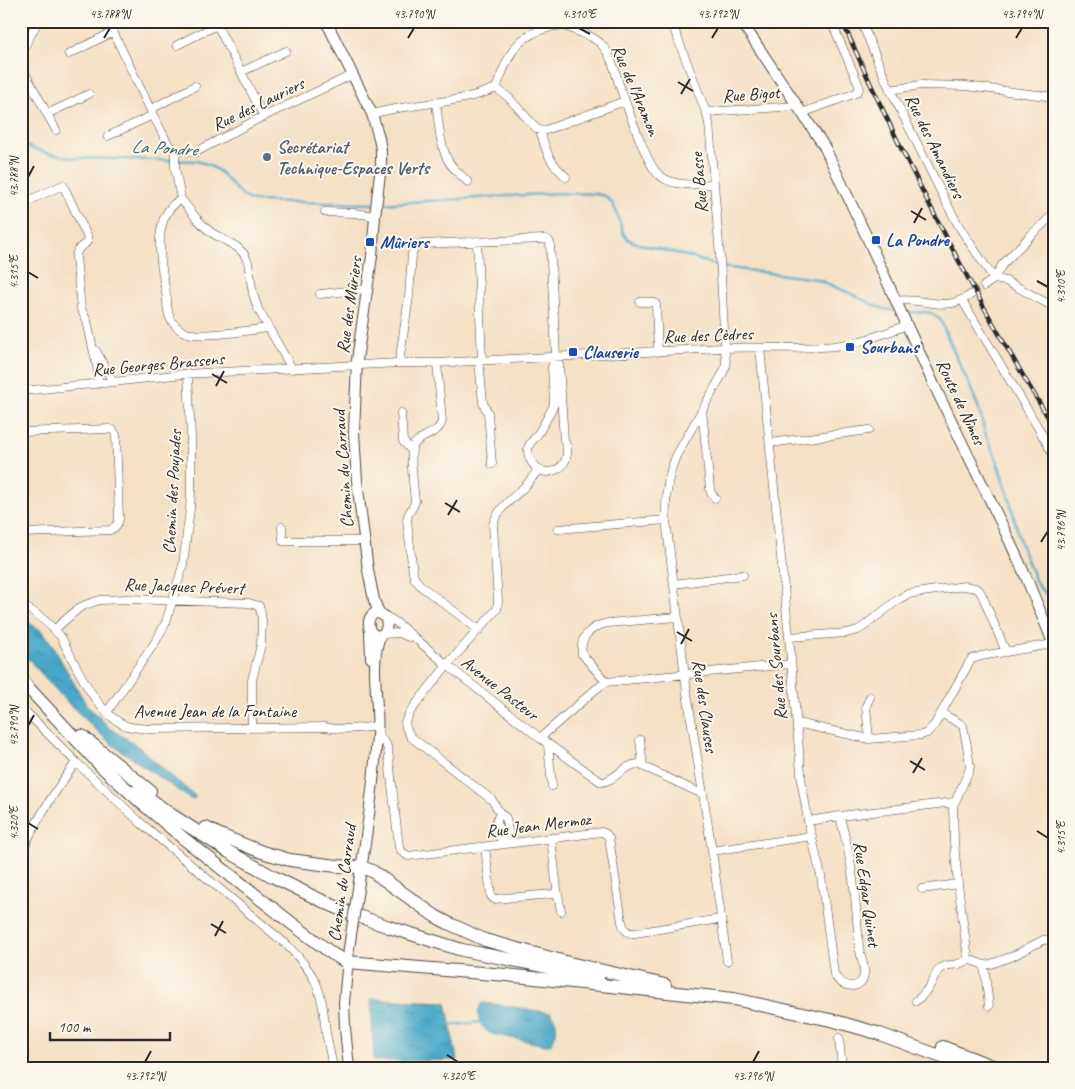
<svg xmlns="http://www.w3.org/2000/svg" width="1075" height="1089" viewBox="0 0 1075 1089" font-family="Caveat,sans-serif">
  <style>
    .water { fill: url(#water-ripples); stroke: #3a6a79 }
    .lines { fill: none; stroke-linecap: round; stroke-linejoin: round }
    .stream { stroke: #48a8c7; stroke-width: 2.5 }
    .minor-tunnel { stroke: #ccbca5; stroke-width: 8; stroke-dasharray: 8 4; stroke-linecap: butt }
    .minor-casing { stroke: #494642; stroke-width: 9 }
    .tertiary-casing { stroke: #494642; stroke-width: 12 }
    .primary-casing { stroke: #494642; stroke-width: 14 }
    .minor { stroke: #fff; stroke-width: 8 }
    .tertiary { stroke: #fff; stroke-width: 10 }
    .primary { stroke: #fff; stroke-width: 12 }
    .rail-casing { stroke: #2b2b2b; stroke-width: 4.5 }
    .rail { stroke: #fbf7ec; stroke-width: 2.5; stroke-dasharray: 8; stroke-linecap: butt }
    .tertiary-bridge-casing { stroke: #494642; stroke-width: 12; stroke-linecap: butt }
    .tertiary-bridge { stroke: #fff; stroke-width: 10 }
    .ticks { fill: none; stroke: #2b2b2b; stroke-width: 2 }
    .service-dot { fill: #5c6f8a; stroke: #fbf7ec; stroke-width: 2 }
    .transit-dot { fill: #1a4fb4; stroke: #fbf7ec; stroke-width: 2 }
    .labels { text-anchor: middle; dominant-baseline: central; stroke-width: 4; stroke-linejoin: round; paint-order: stroke }
    .street-label { font-size: 18px; fill: #2b2b2b; stroke: #fbf7ec }
    .service-label { font-size: 18px; font-weight: bold; fill: #4e5e75; stroke: #fbf7ec; text-anchor: start }
    .transit-label { font-size: 18px; font-weight: bold; fill: #164399; stroke: #fbf7ec; text-anchor: start }
    .water-label { font-size: 19px; font-style: italic; fill: #375d69; stroke: #fbf7ec }
    .neatline { fill: none; stroke: #2b2b2b; stroke-width: 2 }
    .ticks-label { font-size: 12px; text-anchor: middle; fill: #2b2b2b }
  </style>
  <defs>
    <pattern id="water-ripples" width="26" height="14" patternUnits="userSpaceOnUse" patternTransform="scale(1.25)"><rect width="26" height="14" fill="#48a8c7"/><path d="M2 4q2-2 4 0t4 0M15 11q2-2 4 0t4 0" fill="none" stroke="#3c89a2"/></pattern>
  </defs>
  <rect width="100%" height="100%" fill="#fbf7ec"/>
  <filter id="ink" filterUnits="userSpaceOnUse"><feTurbulence type="fractalNoise" baseFrequency=".02" numOctaves="2"/><feDisplacementMap in="SourceGraphic" scale="10" xChannelSelector="R" yChannelSelector="G"/><feConvolveMatrix kernelMatrix="1 2 1 2 8 2 1 2 1" color-interpolation-filters="sRGB"/></filter>
  <filter id="wash" filterUnits="userSpaceOnUse"><feTurbulence type="fractalNoise" baseFrequency=".0096" numOctaves="4" result="noise"/><feDisplacementMap in="SourceGraphic" scale="20" xChannelSelector="R" yChannelSelector="G"/><feGaussianBlur stdDeviation="1.12" result="paint"/><feColorMatrix in="noise" values="0 0 0 0 0 0 0 0 0 0 0 0 0 0 0 0 0 1.4 0 .05"/><feComposite in="paint" operator="in"/></filter>
  <g filter="url(#wash)">
    <rect width="100%" height="100%" fill="#f4e0c4"/>
    <path class="water" d="M21,618L42,631L51,643L86,704L111,729L135,744L196,797L192,800L153,773L110,743L65,700L21,651Z
      M371,999L446,1002L457,1060L374,1061Z
      M482,1003L502,1005L551,1013C559,1024 558,1034 550,1045H545L492,1034C480,1029 474,1014 482,1003Z"/>
    <g class="lines">
      <path class="stream" d="M21,144C39,152 56,155 75,158L196,161C205,163 213,166 221,173C232,183 238,196 253,201L374,204
        M379,204L558,193L597,194L605,196L612,203L616,211L624,235L629,240L639,244L687,256L722,267L816,279L854,295L871,304L884,309L898,311
        M905,312C923,315 927,306 941,321L954,352L968,382L978,406L986,436L996,458L1010,501L1020,542L1037,585L1045,593H1054
        M451,1025L472,1023L480,1022"/>
    </g>
  </g>
  <g filter="url(#ink)">
    <g class="lines">
      <path class="minor-tunnel" d="M972,294L984,286"/>
      <g class="minor-casing">
        <path id="minor" d="M108,21L153,115L168,144L175,151
          M215,21L264,117
          M671,21L706,112L709,123L720,257L726,366L722,375L676,456C667,477 665,498 666,520L687,693L712,851L727,961
          M861,21L887,83L947,204L960,228L994,279
          M110,26L120,21
          M177,45L217,25
          M21,53L38,21
          M69,54L113,32
          M21,66L56,130
          M241,72L286,51
          M496,88L508,97L537,129L543,131L625,101
          M890,90L921,85L966,86L1054,97
          M436,103C439,122 439,145 449,162C454,170 462,176 468,182
          M151,109L195,86
          M706,112L798,106
          M802,113L856,93C860,89 860,87 858,83L831,21
          M47,114L89,94
          M372,114C413,102 457,105 496,88C509,56 513,36 551,27C560,24 568,27 577,31C585,34 594,37 600,43C611,53 615,71 619,84C625,102 632,120 639,138C644,149 648,162 656,172C670,188 695,184 714,184
          M540,130C547,154 548,160 566,177
          M108,136L153,115
          M175,151V168L181,199L197,219L206,228L212,233L237,247L244,254L248,262L253,294L258,309L292,369
          M175,151L196,152L256,120L352,75
          M181,199C169,206 163,217 161,230C157,248 164,281 167,299C167,306 168,313 170,318C173,324 178,329 184,332C199,339 250,330 268,328
          M21,204L63,185L87,236C90,245 81,244 78,250C77,252 76,255 76,257L81,309L87,321L92,344L98,371V384
          M325,212L354,213L375,216
          M477,241L482,361
          M994,279L1006,281L1054,307
          M984,286L994,279L1002,265L1031,235L1054,214
          M320,294L367,289
          M962,300L1036,424L1054,456
          M896,301C918,297 942,310 961,300C965,299 968,296 972,294
          M640,302H652L655,303L656,305L658,352
          M760,348L789,637L802,784L808,821L821,876L834,974C840,988 863,992 864,973C865,967 860,954 859,946C857,922 856,897 852,873C850,854 844,835 840,816L808,821
          M96,351L113,382
          M479,361L483,403L488,413L492,464
          M399,363L409,297L412,254C414,248 415,245 421,244L544,239L548,240L550,243L556,356L559,365L564,440C578,468 541,485 530,459C528,456 528,452 528,448C530,442 534,439 537,435C543,427 548,416 553,407L554,402L552,367L556,356
          M437,363L442,421C439,435 420,434 413,446C409,454 414,490 415,501C414,508 407,513 407,520L413,573L415,579L422,587L479,630
          M21,391L113,382L183,374L399,363H437C532,358 626,353 721,348C759,346 797,350 835,346C860,343 883,334 907,325
          M702,410L710,489L711,493L715,498
          M401,413L403,441L411,450
          M21,432L109,429L113,430L116,435L119,519C118,525 115,528 110,530L21,533
          M770,443L869,430
          M282,527L283,541H365
          M558,529L666,520
          M674,584L743,575
          M21,604C36,613 50,623 61,637C75,663 96,715 127,726C134,728 142,728 150,729L325,727C336,730 366,729 378,725
          M383,615L391,619L397,623L447,665L540,738L596,689L606,682L791,664
          M55,629L79,608L85,605L100,600L127,599L249,603L259,606L261,613L262,620L261,645L252,680V727
          M384,634L399,633L409,637
          M789,637L847,633L858,630L863,627L899,599L908,594L965,586L975,588L979,590L982,595L1006,652
          M606,682L582,654C579,636 592,626 608,623L677,617
          M21,707L76,762L142,824L287,945C298,957 309,968 316,983C323,999 324,1016 326,1033C328,1044 331,1056 333,1068
          M107,712L156,641L166,622L183,565L190,509L191,493V437L188,374
          M941,713L959,723L963,726L967,746L970,766L969,771L953,806L954,842L958,884L968,959L984,965L991,964L1013,956L1043,940L1054,939
          M797,723L869,739L921,735L927,733L935,724L969,663L972,659L981,656L1053,644
          M377,734L386,744L388,750L399,847L402,852L408,856L602,832L606,834L609,838L622,922C624,930 627,934 635,933L720,919
          M540,738L601,782C614,782 622,765 638,764L702,794
          M869,739L866,706L870,697
          M640,740L643,766
          M548,745L552,786
          M500,813L497,820L499,837L505,842
          M840,816L954,802
          M505,844L509,837L506,818L500,813L492,800L411,737L406,728L405,722L410,712L447,665L497,609L498,601L493,525C497,508 515,497 526,485C530,481 534,475 538,470
          M485,847L491,896L494,899L554,894L556,892L557,889L551,838
          M712,851L812,836
          M21,854C35,821 55,791 76,762
          M557,889L561,911
          M922,889L958,884
          M984,965L989,1006
          M916,1001C923,996 928,989 932,982C935,977 936,971 941,968C950,962 958,968 968,959
          M839,1038L842,1068"/>
      </g>
      <g class="tertiary-casing">
        <path id="tertiary" d="M326,21L372,114L379,138L381,150V165L375,216L372,256L357,360L354,433L357,481L368,570L374,600L379,613
          M741,21L824,146L871,246L934,385L1004,529L1026,577L1054,645
          M375,613C390,612 391,635 376,636L370,631C368,624 367,617 375,613Z
          M370,631L371,658
          M359,882C367,833 374,784 377,735C380,703 369,666 380,636
          M349,948L344,1002L345,1028L349,1068"/>
      </g>
      <g class="primary-casing">
        <path id="primary" d="M21,680L101,766L143,804L183,838L290,922L334,955L347,962L506,975L734,999L835,1021L877,1033L972,1068
          M82,736L150,791
          M138,790L170,814L229,852L272,876L316,898L347,912L389,927L462,950L598,977
          M206,828L220,835L262,852L290,860L337,866L361,867L372,871L435,916L448,923L485,940L569,963L665,985
          M943,1047L997,1068"/>
      </g>
      <use href="#minor" class="minor"/>
      <use href="#tertiary" class="tertiary"/>
      <use href="#primary" class="primary"/>
      <g class="rail-casing">
        <path id="rail" d="M842,21C904,161 974,297 1054,427"/>
      </g>
      <use href="#rail" class="rail"/>
      <g class="tertiary-bridge-casing">
        <path id="tertiary-bridge" d="M349,948L359,882"/>
      </g>
      <use href="#tertiary-bridge" class="tertiary-bridge"/>
    </g>
  </g>
  <path class="ticks" d="M579,28L590,34M104,38L110,28M408,38L414,28M712,38L718,28M1016,38L1022,28M678,82L693,91M681,94L690,79M28,177L34,166M911,211L926,220M914,223L922,208M28,272L38,278M1037,281L1048,287M212,374L227,383M216,386L224,371M445,503L460,512M448,515L457,500M1041,542L1048,531M677,632L692,641M681,644L689,629M28,726L34,715M910,761L925,770M913,773L922,758M28,823L38,829M1037,831L1048,838M211,924L226,933M215,936L223,921M447,1055L458,1062M145,1062L151,1051M753,1062L759,1051"/>
  <circle class="service-dot" cx="267" cy="157" r="5"/>
  <g class="transit-dot">
    <rect x="871" y="235" width="10" height="10" rx="2.5"/>
    <rect x="365" y="237" width="10" height="10" rx="2.5"/>
    <rect x="845" y="342" width="10" height="10" rx="2.5"/>
    <rect x="568" y="347" width="10" height="10" rx="2.5"/>
  </g>
  <g class="labels">
    <g class="street-label">
      <text transform="translate(636 90) rotate(67)">Rue de l'Aramon</text>
      <text transform="translate(751 94) rotate(-4)">Rue Bigot</text>
      <text transform="translate(258 104) rotate(-26)">Rue des Lauriers</text>
      <text transform="translate(935 146) rotate(64)">Rue des Amandiers</text>
      <text transform="translate(699 183) rotate(-95)">Rue Basse</text>
      <text transform="translate(349 305) rotate(-82)">Rue des Mûriers</text>
      <text transform="translate(708 335) rotate(-2)">Rue des Cèdres</text>
      <text transform="translate(158 364) rotate(-5)">Rue Georges Brassens</text>
      <text transform="translate(961 402) rotate(65)">Route de Nîmes</text>
      <text transform="translate(343 469) rotate(-94)">Chemin du Carraud</text>
      <text transform="translate(172 492) rotate(-87)">Chemin des Poujades</text>
      <text transform="translate(184 586) rotate(2)">Rue Jacques Prévert</text>
      <text transform="translate(776 667) rotate(-95)">Rue des Sourbans</text>
      <text transform="translate(500 688) rotate(38)">Avenue Pasteur</text>
      <text transform="translate(705 706) rotate(82)">Rue des Clauses</text>
      <text x="215" y="711">Avenue Jean de la Fontaine</text>
      <text transform="translate(538 825) rotate(-7)">Rue Jean Mermoz</text>
      <text transform="translate(342 883) rotate(-82)">Chemin du Carraud</text>
      <text transform="translate(867 894) rotate(82)">Rue Edgar Quinet</text>
    </g>
    <g class="service-label">
      <text x="277" y="147">Secrétariat<tspan x="277" dy="21">Technique-Espaces Verts</tspan></text>
    </g>
    <g class="transit-label">
      <text x="886" y="240">La Pondre</text>
      <text x="380" y="242">Mûriers</text>
      <text x="860" y="347">Sourbans</text>
      <text x="583" y="352">Clauserie</text>
    </g>
    <g class="water-label">
      <text transform="translate(164 148) rotate(3)">La Pondre</text>
    </g>
  </g>
  <rect width="1075" height="1089" fill="none" stroke="#fbf7ec" stroke-width="55"/>
  <path d="M50 1032v8h120v-8" fill="none" stroke="#2b2b2b" stroke-width="2.5"/>
  <text x="58" y="1032" font-size="15" fill="#2b2b2b" stroke="#fbf7ec" stroke-width="4" paint-order="stroke">100 m</text>
  <rect x="28" y="28" width="1020" height="1034" class="neatline"/>
  <g class="ticks-label">
    <text x="110" y="18">43.788°N</text>
    <text x="414" y="18">43.790°N</text>
    <text x="579" y="18">4.310°E</text>
    <text x="718" y="18">43.792°N</text>
    <text x="1022" y="18">43.794°N</text>
    <text transform="translate(14 177) rotate(-90)" y="4">43.788°N</text>
    <text transform="translate(14 272) rotate(-90)" y="4">4.315°E</text>
    <text transform="translate(1061 287) rotate(-90)" y="4">4.310°E</text>
    <text transform="translate(1061 531) rotate(-90)" y="4">43.796°N</text>
    <text transform="translate(14 726) rotate(-90)" y="4">43.790°N</text>
    <text transform="translate(14 823) rotate(-90)" y="4">4.320°E</text>
    <text transform="translate(1061 838) rotate(-90)" y="4">4.315°E</text>
    <text x="145" y="1080">43.792°N</text>
    <text x="458" y="1080">4.320°E</text>
    <text x="753" y="1080">43.796°N</text>
  </g>
</svg>
